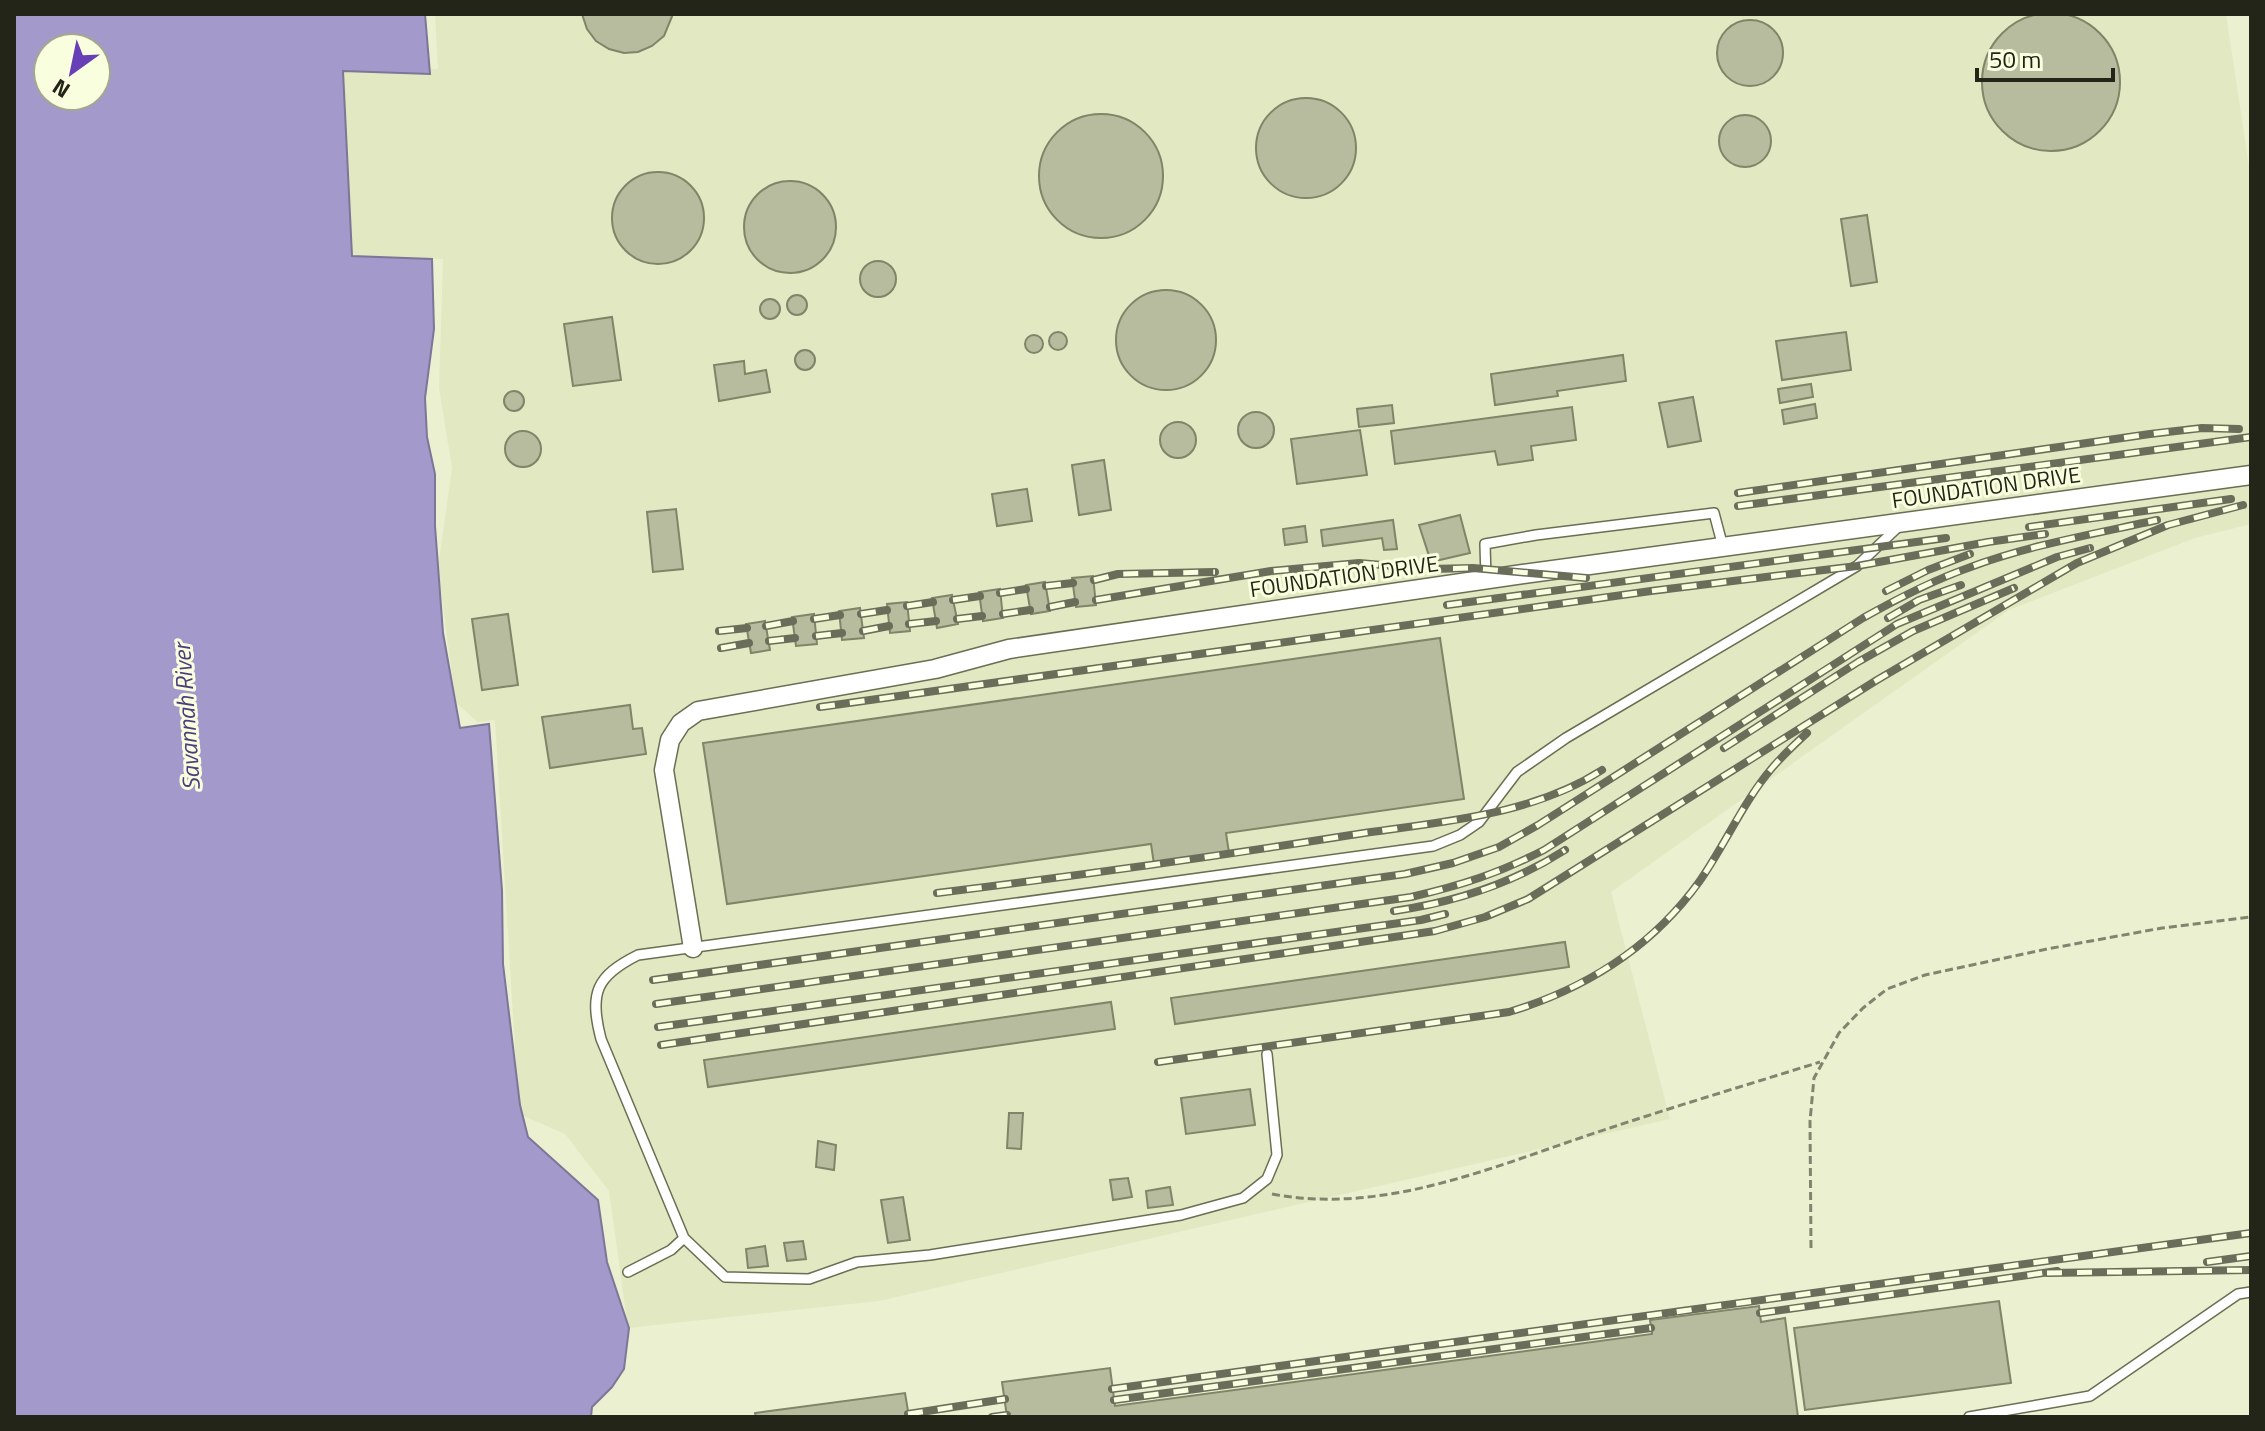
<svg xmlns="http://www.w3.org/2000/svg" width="2265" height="1431" viewBox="0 0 2265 1431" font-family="'Titillium Web',sans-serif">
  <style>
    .built { fill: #e2e8c1 }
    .water { fill: #a399cb; stroke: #7d7696; stroke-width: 2; fill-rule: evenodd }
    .building { fill: #b7bc9e; stroke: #808468; stroke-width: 2 }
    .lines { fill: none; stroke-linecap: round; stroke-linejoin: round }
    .lane-casing { stroke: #6a6e52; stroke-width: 12 }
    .street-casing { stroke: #6a6e52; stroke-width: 21 }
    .path { stroke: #818570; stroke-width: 3; stroke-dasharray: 8 4; stroke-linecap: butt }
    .lane { stroke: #fff; stroke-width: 9 }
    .street { stroke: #fff; stroke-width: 18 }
    .rail-casing { stroke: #6a6d5a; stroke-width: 8 }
    .rail { stroke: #f9fede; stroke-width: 5; stroke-dasharray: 15; stroke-linecap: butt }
    .labels { text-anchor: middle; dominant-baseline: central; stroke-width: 6; stroke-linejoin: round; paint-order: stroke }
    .street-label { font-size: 22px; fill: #232519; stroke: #f9fede }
    .water-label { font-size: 24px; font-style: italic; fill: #4e3d7c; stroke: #f9fede }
  </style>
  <rect width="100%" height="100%" fill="#ebf0d1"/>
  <path class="built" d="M435,14H2226L2251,180V524L2195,538L2009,610L1611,892L1670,1119L879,1301L628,1328L609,1191L565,1134L519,1114L495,720L478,722L456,703L438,568L452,468L439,388L443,259L352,257L343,70L438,69Z"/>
  <path class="water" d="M14,14H425L430,74L343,71L352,256L432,259L434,329L425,398L427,437L435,474V526L443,633L460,728L489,724L502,890L503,964L520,1105L528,1137L598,1200L607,1262L629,1328L624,1369L612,1387L592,1407L591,1417H14ZM48,48H96V96H48Z"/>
  <path class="building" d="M1982 82a69 69 0 1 1 138 0a69 69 0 1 1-138 0Z
    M673,14L664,36L652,46L638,52L624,53L609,49L596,41L587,29L582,14Z
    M1717 53a33 33 0 1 1 66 0a33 33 0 1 1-66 0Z
    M1256 148a50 50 0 1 1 100 0a50 50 0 1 1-100 0Z
    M1039 176a62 62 0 1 1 124 0a62 62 0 1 1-124 0Z
    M1719 141a26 26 0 1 1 52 0a26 26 0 1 1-52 0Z
    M612 218a46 46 0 1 1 92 0a46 46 0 1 1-92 0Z
    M744 227a46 46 0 1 1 92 0a46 46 0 1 1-92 0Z
    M1867,215L1877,282L1851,286L1841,219Z
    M860 279a18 18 0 1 1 36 0a18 18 0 1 1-36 0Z
    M1116 340a50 50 0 1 1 100 0a50 50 0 1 1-100 0Z
    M787 305a10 10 0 1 1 20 0a10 10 0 1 1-20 0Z
    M760 309a10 10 0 1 1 20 0a10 10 0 1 1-20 0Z
    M612,317L621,380L573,386L564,324Z
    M1846,332L1851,370L1782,380L1776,341Z
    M1049 341a9 9 0 1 1 18 0a9 9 0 1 1-18 0Z
    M1025 344a9 9 0 1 1 18 0a9 9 0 1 1-18 0Z
    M795 360a10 10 0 1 1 20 0a10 10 0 1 1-20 0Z
    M1623,355L1626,381L1557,391L1558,396L1495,405L1491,374Z
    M744,361L745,374L766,370L770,392L719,401L714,365Z
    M1811,384L1813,397L1780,403L1778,389Z
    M504 401a10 10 0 1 1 20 0a10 10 0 1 1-20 0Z
    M1693,397L1701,441L1668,447L1659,403Z
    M1815,404L1817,418L1784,424L1782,410Z
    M1392,405L1394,423L1359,427L1357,409Z
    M1572,407L1576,440L1531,446L1533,460L1498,465L1495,451L1395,464L1391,431Z
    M1238 430a18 18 0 1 1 36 0a18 18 0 1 1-36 0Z
    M1160 440a18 18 0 1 1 36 0a18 18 0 1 1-36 0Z
    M1360,430L1367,475L1297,484L1291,439Z
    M505 449a18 18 0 1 1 36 0a18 18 0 1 1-36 0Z
    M1104,460L1111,510L1079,515L1072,465Z
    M1027,489L1032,521L997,526L992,494Z
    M676,509L683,569L653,572L647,512Z
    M1460,515L1470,553L1431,562L1419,525Z
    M1393,520L1397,549L1384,550L1382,538L1323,546L1321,530Z
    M1305,526L1307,542L1285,545L1283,529Z
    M1093,576L1096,605L1076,607L1072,578Z
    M1045,582L1050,611L1031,614L1026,585Z
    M1000,589L1003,618L983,621L979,592Z
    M952,595L958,624L937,628L932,598Z
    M907,602L910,631L890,633L887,604Z
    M860,608L864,638L842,640L839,611Z
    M508,614L518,685L482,690L472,619Z
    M814,614L817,644L796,646L792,617Z
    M765,621L770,650L751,653L746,624Z
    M1440,638L1464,799L1226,833L1229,853L1154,864L1151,844L727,904L703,743Z
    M630,705L633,729L642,728L646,754L550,768L542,717Z
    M1565,942L1569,967L1175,1024L1171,998Z
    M1111,1002L1115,1029L708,1087L704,1060Z
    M1250,1089L1255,1125L1186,1134L1181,1098Z
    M1009,1113H1023L1021,1149L1007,1148Z
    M818,1141L836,1145L834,1170L816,1167Z
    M1128,1178L1132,1197L1113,1200L1110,1180Z
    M1170,1187L1173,1205L1148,1208L1146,1191Z
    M903,1197L910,1240L888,1243L881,1200Z
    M803,1241L806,1259L787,1261L784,1243Z
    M765,1246L768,1266L748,1268L746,1249Z
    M1999,1301L2011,1383L1805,1410L1794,1328Z
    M1759,1306L1761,1322L1785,1318L1798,1417H1007L1002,1382L1110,1368L1115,1406L1652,1334L1650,1320Z
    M905,1393L909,1417H756L755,1413Z"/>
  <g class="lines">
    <g class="lane-casing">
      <path id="lane" d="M1486,579L1485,544L1536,535L1714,513L1723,547
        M684,1238L725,1277L809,1279L857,1262L930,1255L1181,1215L1243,1198L1267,1179L1277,1155L1267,1054
        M628,1272L671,1250L684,1238L601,1039C589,993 596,976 638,955L1433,846L1460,835L1479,822L1517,772L1566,738L1857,566L1899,526
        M1969,1417L2090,1396L2238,1294L2251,1292"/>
    </g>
    <g class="street-casing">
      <path id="street" d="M693,948L664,770L670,740L681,723L698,711L935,669L1009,649L1523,574L2251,475"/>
    </g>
    <path class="path" d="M1272,1194C1389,1216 1501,1163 1610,1128C1679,1105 1750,1084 1820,1062
      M1811,1248L1810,1121L1814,1078L1839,1033L1863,1008L1887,989L1925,975L2047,949L2162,928L2251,917"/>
    <use href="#lane" class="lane"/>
    <use href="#street" class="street"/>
    <g class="rail-casing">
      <path id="rail" d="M1738,493L2150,434L2202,428L2239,429
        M1738,506L2251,437
        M2029,527L2231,499
        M1094,580L1118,574L1215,572
        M1046,586L1073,583
        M1886,591L1928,570L1970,554
        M1000,593L1026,589
        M953,600L980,596
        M1096,600L1271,571L1359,563L1429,569L1473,568L1586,578
        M1447,605L1946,538
        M907,606L933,602
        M1050,607L1075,602
        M861,614L887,610
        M1003,614L1030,610
        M1888,618L1919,600L1961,585
        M814,619L840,615
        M957,619L982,616
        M909,624L936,621
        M766,626L793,621
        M719,631L747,628
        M863,631L889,626
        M816,636L842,633
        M769,641L795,638
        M721,648L749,643
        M820,707L1651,591L1857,566L1988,542L2045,534
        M1724,748L1858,662L1913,631L2014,588
        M937,893C1075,876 1213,857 1351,835C1435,822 1529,817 1602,770
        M1394,911C1456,902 1512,884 1565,850
        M653,980L1405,874L1453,863L1499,847L1538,825L1863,618C1897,599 1931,581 1968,568C2029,545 2094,534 2157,520
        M656,1004L1411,897C1462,885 1497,874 1544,850L1897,624L2057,557L2090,548
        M658,1027L1421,920L1445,914
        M661,1045L1435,931L1485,917L1528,899L1877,680L2077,563L2168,525L2243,505
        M1158,1062L1509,1012C1585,989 1652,947 1699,882C1725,845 1743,802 1772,768C1783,755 1795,744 1807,733
        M2207,1262L2251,1256
        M2047,1273L2251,1270
        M1760,1313L2057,1271
        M1112,1389L2251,1233
        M1114,1400L1651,1328
        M908,1414L1005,1399
        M992,1417L1007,1415"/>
    </g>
    <use href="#rail" class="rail"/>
  </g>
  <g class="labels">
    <g class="street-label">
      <text transform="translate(1986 487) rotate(-8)">FOUNDATION DRIVE</text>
      <text transform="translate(1344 576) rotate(-8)">FOUNDATION DRIVE</text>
    </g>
    <g class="water-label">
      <text transform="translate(186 717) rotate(-94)">Savannah River</text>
    </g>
  </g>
  <rect width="2265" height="1431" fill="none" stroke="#232519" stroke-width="32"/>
  <g transform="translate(72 72) rotate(213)"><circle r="38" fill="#f9fede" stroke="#a3a78f" stroke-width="2"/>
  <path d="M0-6L14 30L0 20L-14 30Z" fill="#673fb7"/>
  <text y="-12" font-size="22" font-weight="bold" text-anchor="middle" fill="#232519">N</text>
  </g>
  <path d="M1977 68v12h136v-12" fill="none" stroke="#232519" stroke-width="4"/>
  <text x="1989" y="68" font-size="24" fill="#232519" stroke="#f9fede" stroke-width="6" paint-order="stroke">50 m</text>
</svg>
